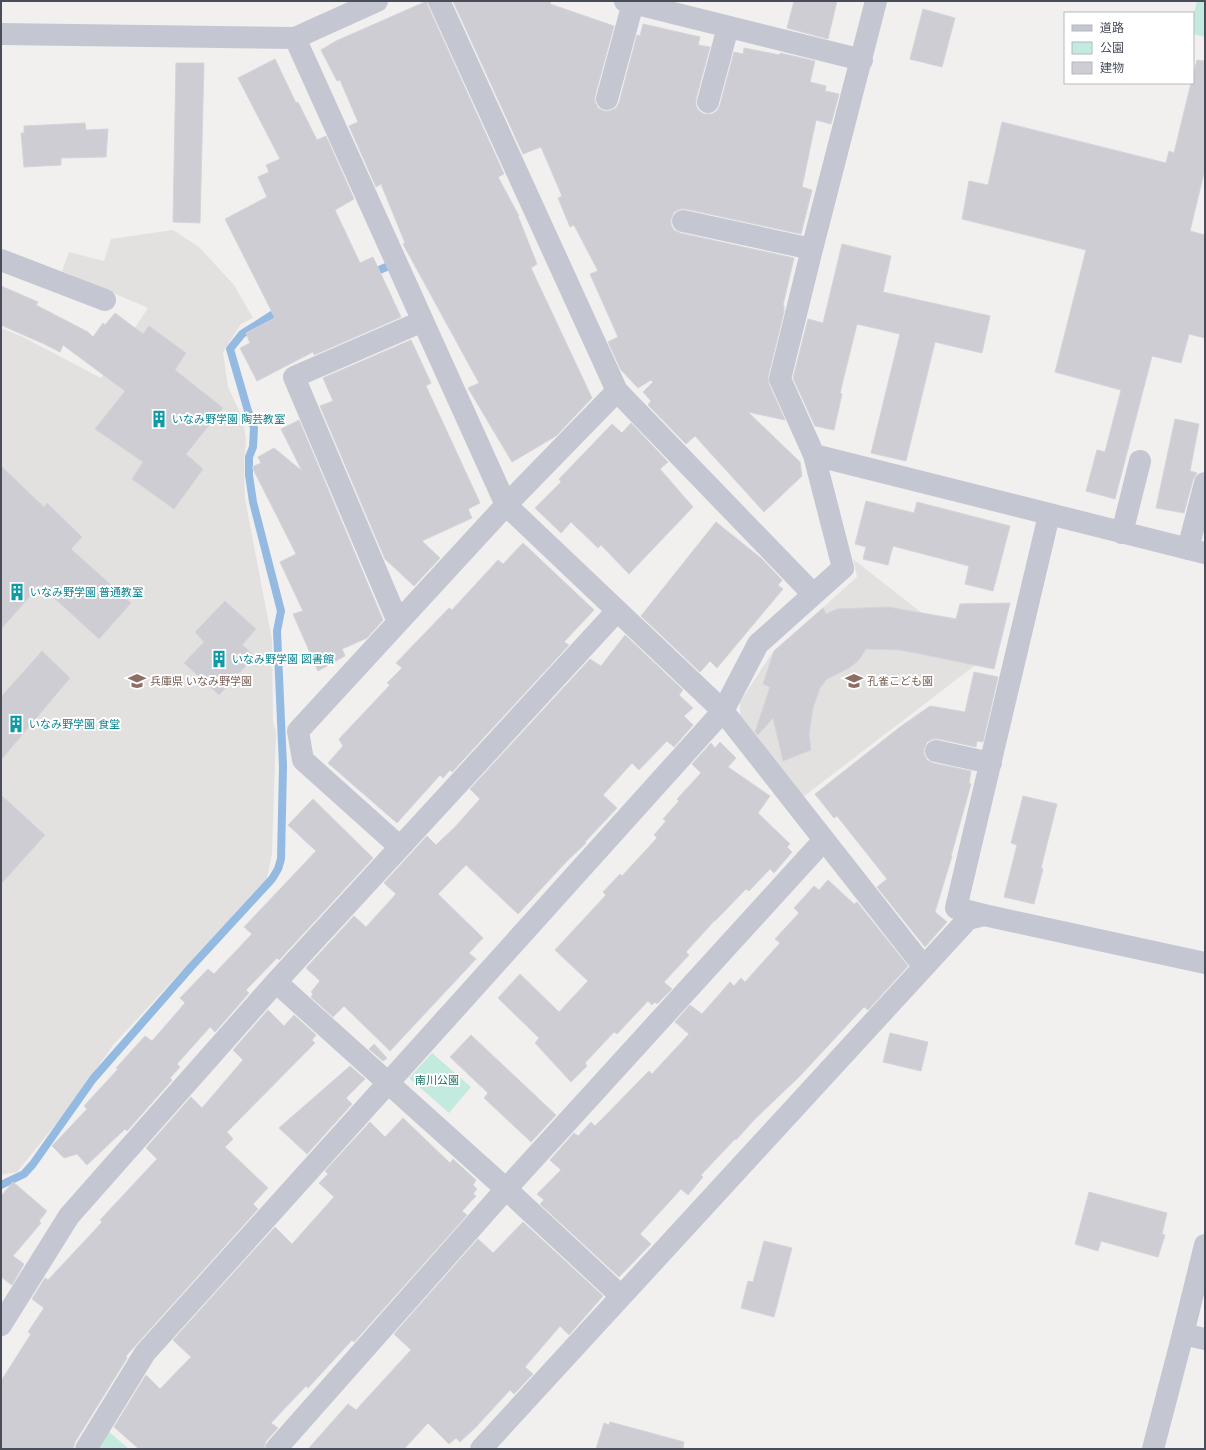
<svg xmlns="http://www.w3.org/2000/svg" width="1206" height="1450" viewBox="0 0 1206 1450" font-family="'PT Sans','Noto Sans JP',sans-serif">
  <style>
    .education { fill: #e2e1e0 }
    .green { fill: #c3eade }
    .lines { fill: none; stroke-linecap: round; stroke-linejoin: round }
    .stream { stroke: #95bae2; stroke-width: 8 }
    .building { fill: #cdcdd3; stroke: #d4d4da }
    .minor { stroke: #c4c7d2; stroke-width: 22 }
    .tertiary { stroke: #c4c7d2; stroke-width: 22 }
    .labels { text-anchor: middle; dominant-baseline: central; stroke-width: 4; stroke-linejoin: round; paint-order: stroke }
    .culture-label { font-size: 11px; fill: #0d838f; stroke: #fff; text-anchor: start }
    .education-label { font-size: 11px; fill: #785e54; stroke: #fff; text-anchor: start }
    .park-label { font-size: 11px; fill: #227464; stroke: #fff }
  </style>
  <rect width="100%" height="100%" fill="#f1f0ef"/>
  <path class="education" d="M173,230L199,247L234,285L253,318L241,324L223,352L228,387L243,419L246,440L244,463L245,499L272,640L273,722L276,732L272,853L267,879L113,1045L69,1108L17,1172L1,1175V328L23,337L101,378L148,308L62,271L69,252L104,261L111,239Z
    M853,559L982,660L803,797L740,717V702L772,653L857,577Z"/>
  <path class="green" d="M1197,1H1205V37L1193,34V17Z
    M432,1053L471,1087L449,1113L409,1078Z
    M108,1431L129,1449H98Z"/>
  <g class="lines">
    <path class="stream" d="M370,274L391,265
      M1,1185L24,1174L33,1164L93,1079L191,967L272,879L278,869L281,859L283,766L277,631L281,611L253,502L249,475V457L253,447L254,428L248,411L230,349L242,334L272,315L283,310"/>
  </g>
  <path class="building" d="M427,1L428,6L504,174L498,177L519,216H518L537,264L531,268L592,398L556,436L512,462L468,388L479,383L403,244L405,243L381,184L376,187L349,126L358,122L340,80L337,81L321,50L336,41Z
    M453,1H551L550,4L614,26L595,96V102L598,108L604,111H610L616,108L619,103L637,35L640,36L643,24L700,37L698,45L710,47L696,99V106L699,111L704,114H712L717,111L720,105L734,52L743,54L744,48L780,55V53L815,61L810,82L826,86L825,91L839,94L831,124L816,120L802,187L812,190L801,234L686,209H680L674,212L671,219V225L674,230L680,233L794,258L783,305L784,306V312L768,377L769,384L785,420L748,412L800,462L802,476L764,512L695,436L686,444L648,405L651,401L643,392L653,382L651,380L638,388L621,370L608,342L618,337L590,274L598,271L574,225L570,227L558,198L562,196L541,147L523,154Z
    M794,1H837L828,39L787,28Z
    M923,9L955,18L942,67L910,59Z
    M275,59L296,103L298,102L317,140L326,136L354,199L335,210L360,263L373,257L401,317L314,355L313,352L257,381L240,348L250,343L246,333L275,318L225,219L267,197L258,177L269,172L266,165L280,159L238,78Z
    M1197,60L1205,61V169L1190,231L1205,235V338L1189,334L1181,363L1152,356L1115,499L1086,491L1097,450L1105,452L1121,390L1055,372L1086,250L962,219L969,181L988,185L1002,122L1166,163L1169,151L1174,153L1191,83H1193V76Z
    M176,63H204L200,223L173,222Z
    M85,123L86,130L108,129L106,157L61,158V165L24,167L21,133H24V126Z
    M842,244L891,256L883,292L990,316L982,353L935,342L906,461L871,453L900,334L857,324L840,393L842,394L834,430L815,426L793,378L808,319L823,323Z
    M1,286L38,302L36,305L88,332L93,337L103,323L105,325L115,313L143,334L149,326L186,353L175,370L223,408L186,454L203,469L174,509L132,479L143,462L95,429L125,391L63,345L60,352L42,343L1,325Z
    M411,340L431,383L426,386L480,503L468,509L472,518L422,541L440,558L414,586L385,559L320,406L333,401L323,378Z
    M1175,419L1199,424L1190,471L1197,473L1193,480L1184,513L1156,508Z
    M299,420L383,620L367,638L342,649L345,656L318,671L293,614L303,611L280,562L296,554L252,467L261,463L258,457L274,448L302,471L281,429Z
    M631,423L668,462L660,469L693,507L629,574L601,545L598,548L571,522L561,533L535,508L561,482L559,479L612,424L622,433Z
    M1,466L44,507L47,503L82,537L71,549L131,603L99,639L40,585L1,629Z
    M866,501L914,513L917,502L1010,526L993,591L965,584L969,566L893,546L888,565L863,559L866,547L855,544Z
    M716,522L762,559L782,580L778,585L783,589L717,668L710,661L700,672L641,616Z
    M523,543L594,610L564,642L569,645L452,772L450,770L443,778L440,775L397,823L328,763L343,746L339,739L390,685L387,683L402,668L396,663L449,608L452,610L498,560L503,564Z
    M225,601L256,629L242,645L255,656L219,695L184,663L204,642L195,632Z
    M1010,603L994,669L901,650L866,649L858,661L849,668L827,679L820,688L813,708L809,734L811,750L783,761L773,718L758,735L755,732L770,687L763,684L774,651L823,608L826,614L837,609L888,607L956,619L960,604Z
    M625,635L683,690L679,695L693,708L684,716L693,725L674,747L667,741L639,770L632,763L603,795L617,808L585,842L586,843L567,861L518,914L466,865L438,894L483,938L469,953L476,959L390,1051L344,1006L333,1017L311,997L313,994L311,992L320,981L306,968L354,916L366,927L396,894L384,883L427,836L436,845L455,827L480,799L470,789L590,659L601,666Z
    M42,651L70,678L1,760V697Z
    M974,672L998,677L983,742L977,741L976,747L939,739H933L927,742L924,749V754L927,760L933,763L971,771L969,783L971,784L951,856H952L935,912L947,922L925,947L877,887L887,879L837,816L834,818L815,794L900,727L930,706L965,712Z
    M720,742L736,758L728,767L770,796L758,813L790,844L787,847L792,852L774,873L770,869L749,891L746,889L715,921V920L686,952L689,955L664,982L672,989L657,1004L655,1002L652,1005L648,1001L617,1034L614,1032L585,1063L587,1066L571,1082L535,1043L539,1038L498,998L520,974L559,1012L588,981L555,950L606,895L603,892L620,874L622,876L657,838L654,835L666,821L663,819L679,801L677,799L701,773L692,764L711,743L715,748Z
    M1,795L45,835L1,884Z
    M1023,796L1057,804L1041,868L1043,869L1034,904L1004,897L1017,845L1011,843Z
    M313,799L373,858L279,960L277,958L246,990L249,993L215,1032L210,1027L177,1064L180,1067L170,1078L172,1080L127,1131L125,1129L87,1165L77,1154L64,1158L52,1146L87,1109L84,1106L118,1069L116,1068L145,1036L152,1041L185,1003L180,998L208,969L214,974L252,934L244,927L316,851L288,825Z
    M828,880L854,904L857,902L908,966L868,1010L864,1007L800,1076L754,1120L736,1140L735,1139L701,1175L703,1177L688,1195L681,1189L640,1234L651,1244L619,1277L540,1204L544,1200L537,1194L561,1170L550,1160L574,1133L578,1136L591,1122L595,1126L649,1071L652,1074L689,1034L675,1022L690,1005L702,1014L730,982L734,986L741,978L745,982L780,943L775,939L799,913L794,908L814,886L819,890Z
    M268,1010L284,1026L294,1015L316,1035L312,1040L315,1043L227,1132L233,1139L225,1147L268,1188L253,1204L258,1209L126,1356L127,1358L75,1442L73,1449H1V1381L31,1334L28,1332L44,1308L32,1299L45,1278L48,1280L92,1233L102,1222L100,1220L157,1159L146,1148L191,1097L202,1108L243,1060L233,1050Z
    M890,1033L928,1042L921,1071L883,1062Z
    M471,1035L556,1115L531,1142L484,1098L488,1093L450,1057Z
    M374,1044L387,1058L383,1061L369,1049Z
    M350,1066L365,1079L346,1098L352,1104L307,1154L279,1128Z
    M403,1118L450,1163L453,1159L476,1180L473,1185L477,1189L473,1194L476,1196L462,1211L467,1215L354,1342L352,1340L308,1388L306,1386L271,1423L278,1428L266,1441L264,1449H139L114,1427L146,1375L160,1389L191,1357L173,1340L275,1227L292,1244L334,1197L319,1183L328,1174L325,1171L370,1122L385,1137Z
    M13,1182L47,1211L39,1221L41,1223L13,1256L24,1264L12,1285L1,1277V1196Z
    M1089,1192L1167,1213L1162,1234L1165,1235L1158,1257L1101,1241L1098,1251L1075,1244Z
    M523,1222L603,1296L569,1335L560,1326L525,1367L533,1374L514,1394L510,1390L476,1427L460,1442L456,1438L449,1444L428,1423L404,1449H308L348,1404L356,1410L411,1350L394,1334L478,1239L493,1253Z
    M764,1241L792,1248L774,1317L741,1308L748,1281L753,1282Z
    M610,1422L684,1442L683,1449H596L604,1423L609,1425Z"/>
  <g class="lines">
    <path class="minor" d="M439,1L617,391L813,594
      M625,1L862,60
      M1,34L295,38L506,505L723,711L924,967
      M295,38L377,1
      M607,99L633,3
      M708,102L728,27
      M683,221L812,249
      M1,260L105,300
      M814,455L1205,553
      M1122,533L1140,461
      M1188,549L1205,483
      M398,622L294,377L423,321
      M936,751L991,763
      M400,847L303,760L298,731L506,505L617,391
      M984,915L956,908L1049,515
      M276,982L506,1189L621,1296
      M1,1325L69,1216L276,982L617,611
      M1183,1334L1205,1339
      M86,1449L145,1353L723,711L758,644L843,568L814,455L780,379L812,249L876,1
      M276,1449L506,1189L824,840
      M481,1449L968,919L984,915L1205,963"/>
    <path class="tertiary" d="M1153,1449L1183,1334L1205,1245"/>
  </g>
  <defs>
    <g id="building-bare" transform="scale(1.38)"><path d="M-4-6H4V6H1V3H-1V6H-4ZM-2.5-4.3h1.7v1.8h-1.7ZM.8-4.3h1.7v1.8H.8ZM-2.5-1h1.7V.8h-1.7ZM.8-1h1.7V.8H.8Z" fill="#0f9aa8" stroke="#fff" stroke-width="2.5" paint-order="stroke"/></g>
    <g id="school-bare" transform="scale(1.38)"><path d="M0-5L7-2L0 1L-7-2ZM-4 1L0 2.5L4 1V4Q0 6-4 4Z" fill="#8d6e63" stroke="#fff" stroke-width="2.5" paint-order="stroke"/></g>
  </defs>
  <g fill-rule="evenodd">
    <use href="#building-bare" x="159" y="419"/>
    <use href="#building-bare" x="17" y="592"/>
    <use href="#building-bare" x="219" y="659"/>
    <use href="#school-bare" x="137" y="681"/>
    <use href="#school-bare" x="854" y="681"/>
    <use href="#building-bare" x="16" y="724"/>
  </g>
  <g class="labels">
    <g class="culture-label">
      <text x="172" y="419">いなみ野学園 陶芸教室</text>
      <text x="30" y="592">いなみ野学園 普通教室</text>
      <text x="232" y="659">いなみ野学園 図書館</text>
      <text x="29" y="724">いなみ野学園 食堂</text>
    </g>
    <g class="education-label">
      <text x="150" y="681">兵庫県 いなみ野学園</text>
      <text x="867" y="681">孔雀こども園</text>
    </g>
    <g class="park-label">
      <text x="437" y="1080">南川公園</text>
    </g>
  </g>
  <rect width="1206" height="1450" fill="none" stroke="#494d5a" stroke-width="4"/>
  <rect x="1064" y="12" width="130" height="72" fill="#ffffff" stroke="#b6b8bd"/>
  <rect x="1072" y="25" width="20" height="6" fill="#c4c7d2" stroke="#b6b8bd"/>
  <text x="1100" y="32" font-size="12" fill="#494d5a">道路</text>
  <rect x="1072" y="42" width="20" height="12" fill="#c3eade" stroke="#b6b8bd"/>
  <text x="1100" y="52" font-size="12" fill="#494d5a">公園</text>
  <rect x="1072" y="62" width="20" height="12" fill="#cdcdd3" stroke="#b6b8bd"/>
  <text x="1100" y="72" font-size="12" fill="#494d5a">建物</text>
</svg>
